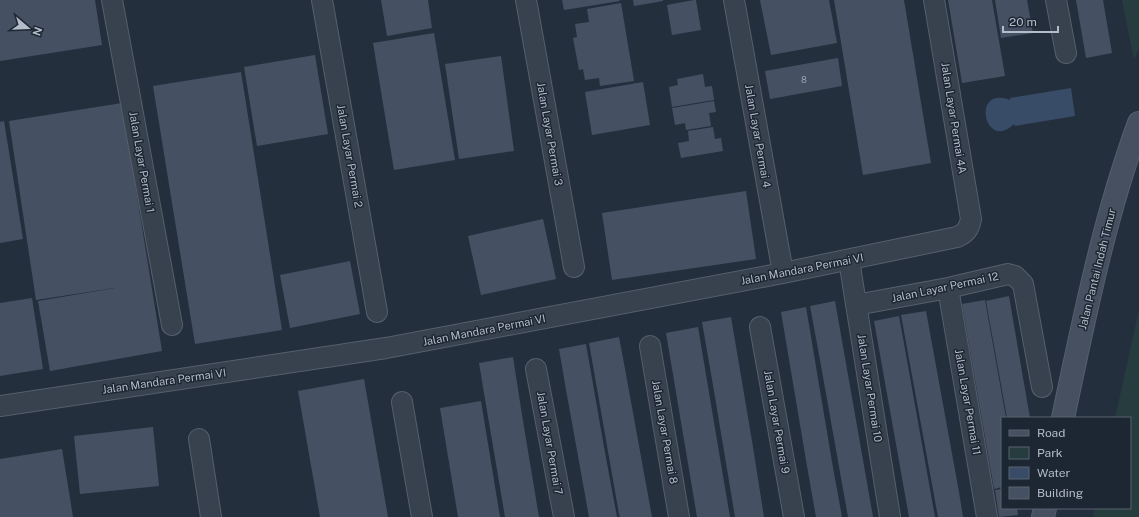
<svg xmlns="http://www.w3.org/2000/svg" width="1139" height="517" viewBox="0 0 1139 517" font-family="'Public Sans',sans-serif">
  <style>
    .green { fill: #263c3f }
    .water { fill: #394c67 }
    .building { fill: #455162 }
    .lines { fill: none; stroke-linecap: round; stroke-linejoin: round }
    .street-casing { stroke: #565f6c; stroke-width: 22 }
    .secondary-casing { stroke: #565f6c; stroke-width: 24 }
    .street { stroke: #38414e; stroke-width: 20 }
    .secondary { stroke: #465061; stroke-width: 22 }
    .labels { text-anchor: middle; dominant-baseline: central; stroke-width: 3; stroke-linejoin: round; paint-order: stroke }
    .number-label { font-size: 9px; fill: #98a1af }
    .street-label { font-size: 11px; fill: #b4bcc9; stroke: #1d2633 }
  </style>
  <rect width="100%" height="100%" fill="#242f3e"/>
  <path class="green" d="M1122,0H1139V49L1134,60Z
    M1139,310V517H1093L1095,508H1130V418H1115Z"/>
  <path class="water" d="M1071,88L1075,116L1015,126L1014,124C985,153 970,85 1010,100V98Z"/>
  <path class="building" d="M0,0H95L102,45L0,61Z
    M381,0H428L432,28L387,36Z
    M562,0H619L620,1L564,10Z
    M633,0H663V1L634,6Z
    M694,0H696L701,30L672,35L667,5Z
    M760,0H829L837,43L771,55Z
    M834,0H904L931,163L863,175Z
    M948,0H992L1005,76L962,83Z
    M995,0H1027L1033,33L1001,38Z
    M1076,0H1103L1112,53L1086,58Z
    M621,3L634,81L600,86L599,78L585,80L583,69L579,70L573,38L577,37L575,24L589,22L587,9Z
    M434,33L455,160L394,170L373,43Z
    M315,55L328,134L257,146L244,67Z
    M501,56L514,151L459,159L445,64Z
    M838,58L842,86L770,99L765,71Z
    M241,72L282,330L195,344L153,86Z
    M703,74L705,87L712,86L714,100L672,107L669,87L678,85L677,79Z
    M643,82L650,125L592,135L585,92Z
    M714,101L716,112L709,113L711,126L686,130L685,123L675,125L672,108Z
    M122,103L162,351L50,371L38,301L121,287L36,300L9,121Z
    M4,121L23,239L0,243V122Z
    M713,127L715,139L721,138L723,151L681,158L678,143L689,141L688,131Z
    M746,191L756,259L612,280L602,213Z
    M543,219L556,279L481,295L468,236Z
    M350,261L360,314L290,328L280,275Z
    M1009,296L1017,343L1030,418H1007L986,301Z
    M32,298L43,369L0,376V303Z
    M985,300L1006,418H1002V487L994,489L962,304Z
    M835,301L863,460L873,517H848L820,360L810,306Z
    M806,307L832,462L842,517H816L807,466L781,312Z
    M926,311L959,492L963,517H938L907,348L901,315Z
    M899,316L903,338L935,517H909L874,321Z
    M731,317L752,441L764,517H735L713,385L702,322Z
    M698,327L722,470L730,517H697L694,499L666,333Z
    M619,337L623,358L652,517H620L619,514L589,343Z
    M586,344L604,447L617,517H589L565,384L559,349Z
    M513,357L522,415L539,517H505L485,399L479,363Z
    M364,379L388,517H320L298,391Z
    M481,401L500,517H458L440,408Z
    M153,427L159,486L80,494L74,436Z
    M62,449L73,517H0V459Z
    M1002,489V508H1017L1018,515L999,517L995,490Z"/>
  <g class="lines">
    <g class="street-casing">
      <path id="street" d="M112,0L172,325
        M322,0L377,312
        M526,0L574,267
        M734,0L783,273
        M1056,0L1066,53
        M849,260L890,517
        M948,288L987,517
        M856,305L948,288L1008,274L1015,276L1023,284L1042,387
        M760,327L794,517
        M650,346L679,517
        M536,369L564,517
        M402,402L422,517
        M0,406L386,348L783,273L957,237C966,233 969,229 971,219L934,0
        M199,439L211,517"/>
    </g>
    <g class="secondary-casing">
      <path id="secondary" d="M1063,418C1084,319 1104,218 1139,123
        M1043,517L1045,508"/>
    </g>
    <use href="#street" class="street"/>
    <use href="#secondary" class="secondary"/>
  </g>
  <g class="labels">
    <g class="number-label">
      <text x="804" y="79">8</text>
    </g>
    <g class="street-label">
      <text transform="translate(954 118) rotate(81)">Jalan Layar Permai 4A</text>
      <text transform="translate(550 134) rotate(80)">Jalan Layar Permai 3</text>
      <text transform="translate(758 136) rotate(80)">Jalan Layar Permai 4</text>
      <text transform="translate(350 156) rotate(80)">Jalan Layar Permai 2</text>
      <text transform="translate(142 162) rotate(80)">Jalan Layar Permai 1</text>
      <text transform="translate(802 269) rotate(-11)">Jalan Mandara Permai VI</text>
      <text transform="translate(1097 269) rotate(-76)">Jalan Pantai Indah Timur</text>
      <text transform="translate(945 287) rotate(-12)">Jalan Layar Permai 12</text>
      <text transform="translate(484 330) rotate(-11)">Jalan Mandara Permai VI</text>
      <text transform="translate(164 381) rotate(-8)">Jalan Mandara Permai VI</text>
      <text transform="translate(870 388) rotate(81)">Jalan Layar Permai 10</text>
      <text transform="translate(968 402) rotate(80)">Jalan Layar Permai 11</text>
      <text transform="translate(777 422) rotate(80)">Jalan Layar Permai 9</text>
      <text transform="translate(665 432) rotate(80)">Jalan Layar Permai 8</text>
      <text transform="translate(550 443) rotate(80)">Jalan Layar Permai 7</text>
    </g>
  </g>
  <rect x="1001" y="417" width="130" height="92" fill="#1d2633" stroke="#59626f"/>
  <rect x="1009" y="430" width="20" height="6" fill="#465061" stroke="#59626f"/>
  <text x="1037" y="437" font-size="12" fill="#b4bcc9">Road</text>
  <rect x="1009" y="447" width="20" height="12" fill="#263c3f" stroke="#59626f"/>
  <text x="1037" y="457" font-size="12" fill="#b4bcc9">Park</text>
  <rect x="1009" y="467" width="20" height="12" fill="#394c67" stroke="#59626f"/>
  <text x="1037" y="477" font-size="12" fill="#b4bcc9">Water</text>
  <rect x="1009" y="487" width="20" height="12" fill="#455162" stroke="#59626f"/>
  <text x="1037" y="497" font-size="12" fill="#b4bcc9">Building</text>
  <g transform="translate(28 28) rotate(109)" stroke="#1d2633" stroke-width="3" paint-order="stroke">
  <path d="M0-3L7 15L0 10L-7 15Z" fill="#b4bcc9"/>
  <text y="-6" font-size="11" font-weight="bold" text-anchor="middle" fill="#b4bcc9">N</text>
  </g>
  <path d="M1003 26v6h55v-6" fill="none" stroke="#b4bcc9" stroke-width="2"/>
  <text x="1009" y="26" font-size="12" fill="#b4bcc9" stroke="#1d2633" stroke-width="3" paint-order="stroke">20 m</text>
</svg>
